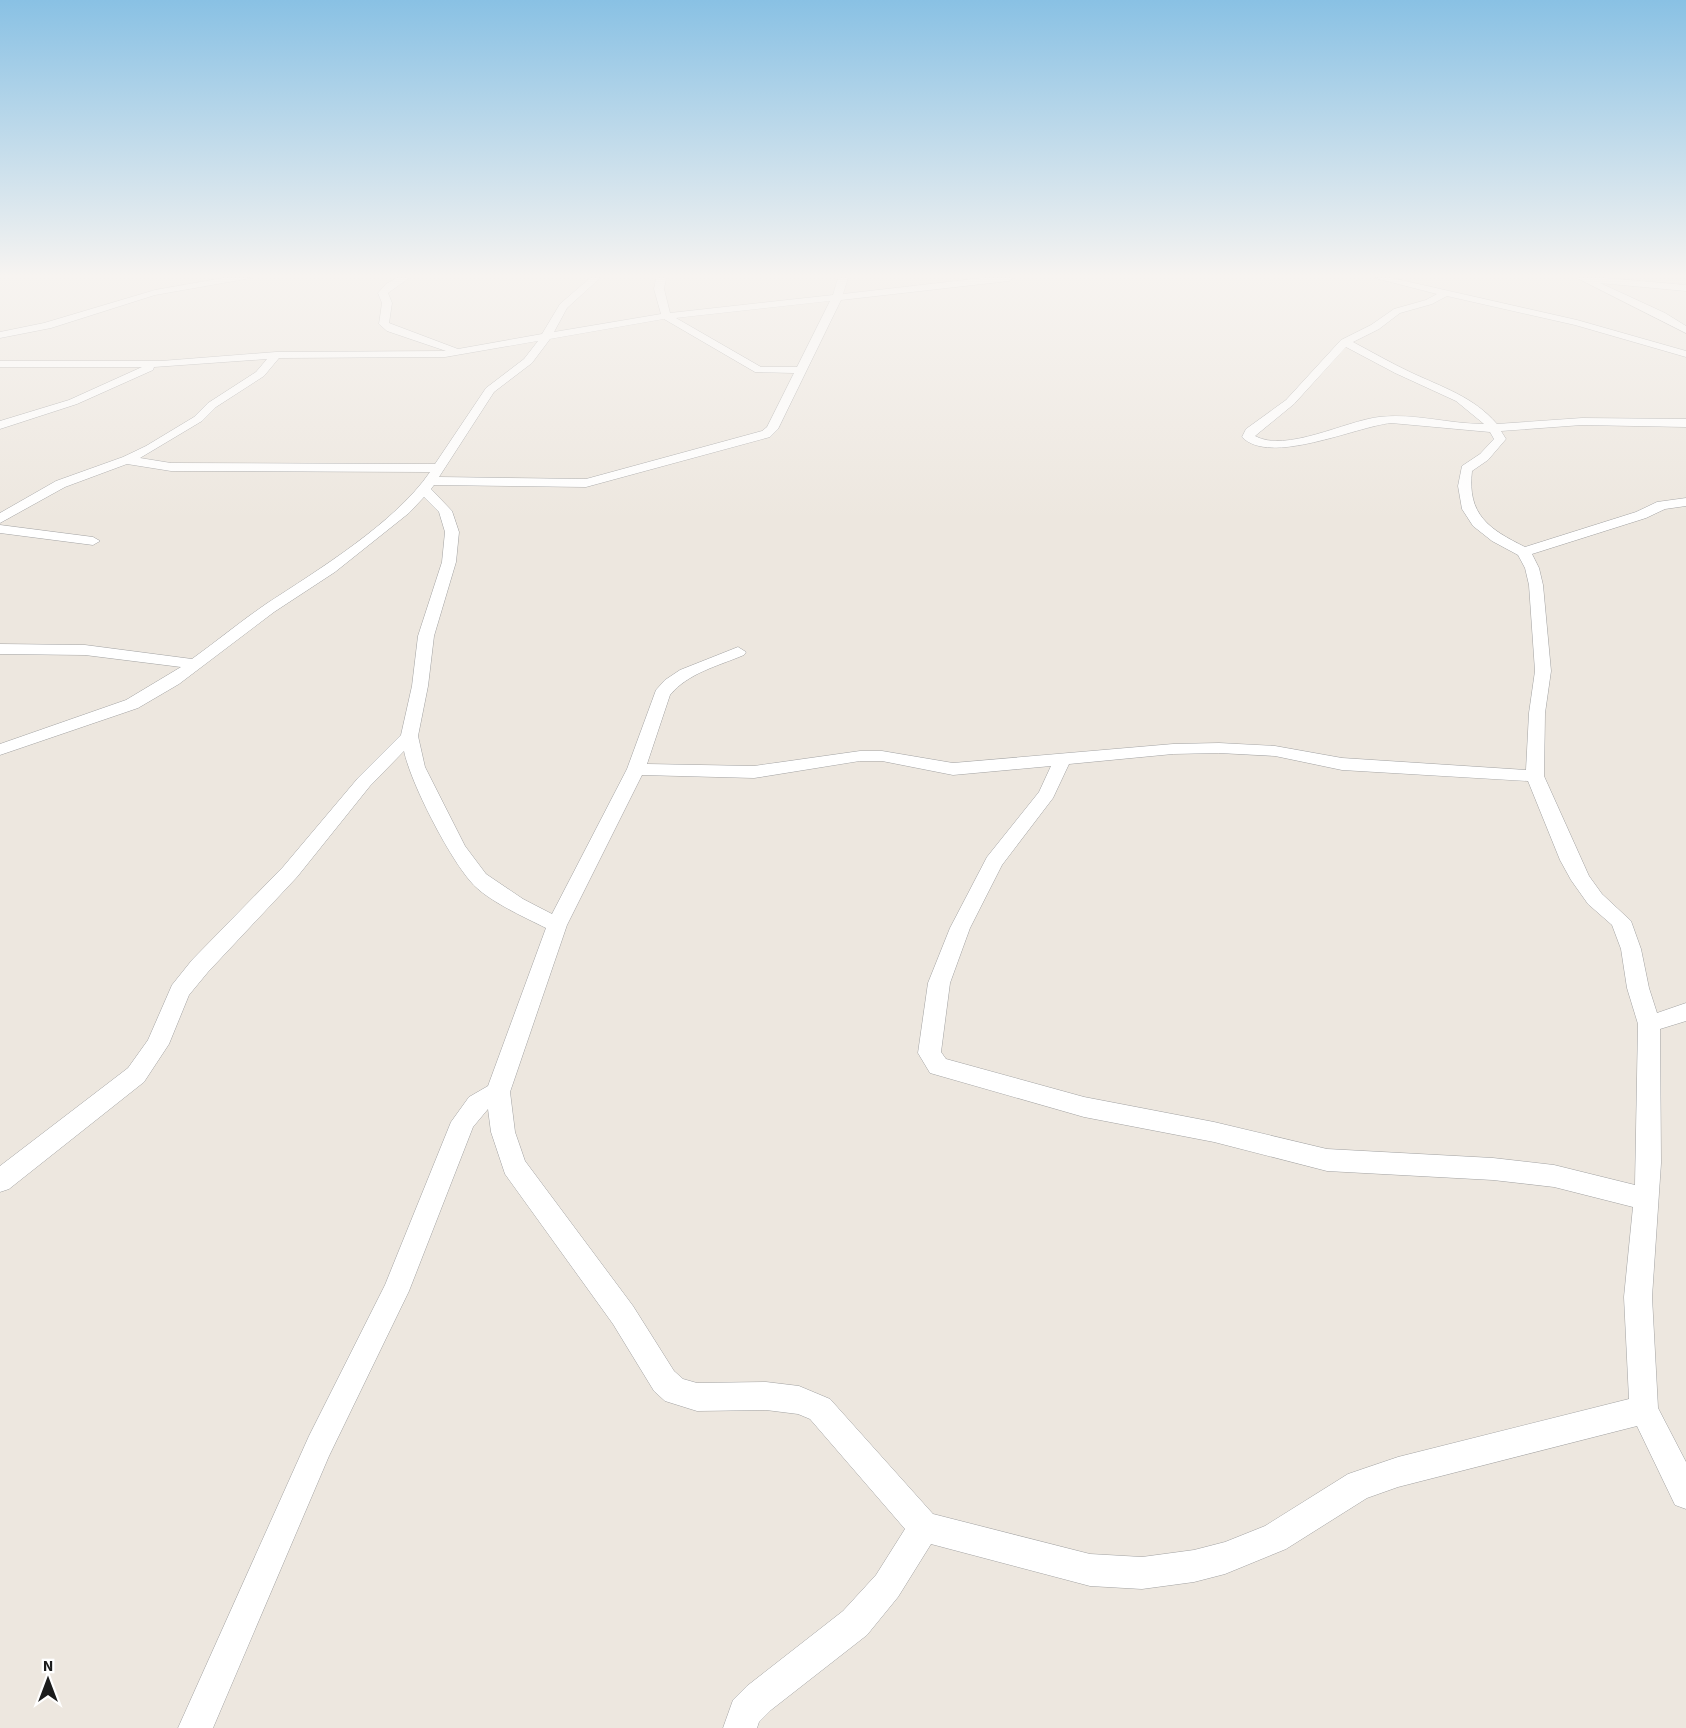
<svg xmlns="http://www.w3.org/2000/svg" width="1686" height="1728" viewBox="0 0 1686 1728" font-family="'Source Sans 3',sans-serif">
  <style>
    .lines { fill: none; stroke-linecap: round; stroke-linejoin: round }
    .minor-casing { stroke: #a2a2a2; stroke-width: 1 }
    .minor { fill: #fff; fill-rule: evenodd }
  </style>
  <rect width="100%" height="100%" fill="#ede7df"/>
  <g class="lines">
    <g class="minor-casing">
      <path id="minor" d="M223,278H251L155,295L51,328L0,338V332L44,323L155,290Z
        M397,278H409L388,293L392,303L389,323L458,349L542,334L560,304L590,278H600L567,308L554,332L661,314L654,289L656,278H666L664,289L670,313L833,295L838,278H848L843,294L982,278H1013L1009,281L841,300L778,429L770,437L586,487L434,485L431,489L452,511L459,532L456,562L434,636L428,686L418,736L425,767L465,846L486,874L523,899L552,914L627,769L656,690L665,680L680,670L738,647L746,652L744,655C718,666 688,673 670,695L647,764L754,766L860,751H882L953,763L1173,744L1219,743L1275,746L1342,758L1526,770L1529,713L1535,671L1529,585L1525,568L1518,555L1492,541L1473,526L1462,509L1458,486L1462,466L1480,454L1494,439L1490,432L1391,423C1355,427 1270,466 1242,437L1246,429L1286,400L1341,340L1371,325L1394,309L1426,300L1437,294L1375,278H1392L1577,320L1686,351V357L1575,325L1447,296L1432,304L1400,313L1379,329L1353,342C1372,352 1391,363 1410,372C1442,387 1474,397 1497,424L1582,418L1686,419V427L1582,425L1501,431L1506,439L1488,460L1472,471C1467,515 1489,529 1525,547L1636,512L1657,502L1686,498V506L1665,509L1646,518L1532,554L1539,568L1543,585L1551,671L1545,713L1544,776L1589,876L1602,894L1631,921L1641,949L1649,988L1657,1013L1686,1003V1021L1660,1029L1661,1163L1652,1297L1658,1408L1686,1462V1509L1675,1505L1637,1426L1398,1487L1367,1498L1286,1549L1225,1574L1194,1582L1142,1589L1090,1586L931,1544L898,1597L867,1635L771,1710L759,1722L757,1728H723L733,1700L747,1686L843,1611L876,1575L905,1529L810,1419L798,1414L766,1410L697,1411L665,1401L654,1391L613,1324L505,1174L491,1132L488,1109L473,1127L409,1291L329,1456L213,1728H178L309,1436L385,1285L451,1122L469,1097L488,1086L546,928C524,917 486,900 471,882C449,857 411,784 404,751L370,786L297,877L208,972L189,995L169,1044L144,1082L9,1189L0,1192V1166L128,1068L148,1040L172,985L192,960L283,867L358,778L401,735L412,686L418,636L442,562L445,532L439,512L424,497L409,513L335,572L274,612L179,684L138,708L0,755V744L126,700L181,667L85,655L0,654V644L85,645L192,659C217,641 241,621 266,604C318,570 395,523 430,472L171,471L127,464L65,487L0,523V513L56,481L123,457L146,446L194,417L208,403L256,372L267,359L154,367L153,370L77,404L0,429V421L69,400L142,367H0V361H161L276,352L446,351L387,331L379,324L382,303L378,293L386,284ZM830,301L797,367H761L676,318ZM664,319L755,372L794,373L767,427L762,431L586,479L439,477L494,392L532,363L550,339ZM538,341L524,359L486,388L435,464L171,463L140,458L202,421L216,407L264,376L279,358L445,357ZM1346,347L1395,373L1456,401L1484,424C1449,424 1415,413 1379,417C1345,421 1286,453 1255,436L1294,404ZM1219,753L1275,756L1342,770L1528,781L1560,860L1571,880L1588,904L1612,925L1621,949L1627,988L1638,1024L1635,1185L1554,1165L1493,1158L1327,1149L1214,1122L1084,1097L946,1059L941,1052L950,983L970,928L1002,865L1053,798L1069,764L1173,754ZM860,761H882L953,775L1051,766L1039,792L987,857L950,928L928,983L918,1053L930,1073L1084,1117L1214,1142L1327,1171L1493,1180L1554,1187L1633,1207L1624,1297L1629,1399L1398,1457L1348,1474L1265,1526L1225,1542L1194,1550L1142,1557L1090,1554L933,1514L830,1399L799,1386L766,1382L697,1383L683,1379L674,1371L633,1306L525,1161L515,1132L510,1092L567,925L642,775L754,778Z
        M1577,278H1606L1686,285V291L1600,283L1665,313L1686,326V333Z
        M0,525L93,537L100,541L93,545L0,533Z"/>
    </g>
    <use href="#minor" class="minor"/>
  </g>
  <linearGradient id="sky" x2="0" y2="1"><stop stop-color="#89c1e4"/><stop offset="0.53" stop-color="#f7f4f1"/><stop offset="1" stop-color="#f7f4f1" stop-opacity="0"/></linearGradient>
  <rect width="1686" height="520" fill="url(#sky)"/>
  <g transform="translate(48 1680)" stroke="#ffffff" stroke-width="4.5" paint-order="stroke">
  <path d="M0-4.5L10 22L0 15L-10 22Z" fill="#1b1b1b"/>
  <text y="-9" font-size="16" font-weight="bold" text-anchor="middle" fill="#1b1b1b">N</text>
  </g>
</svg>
